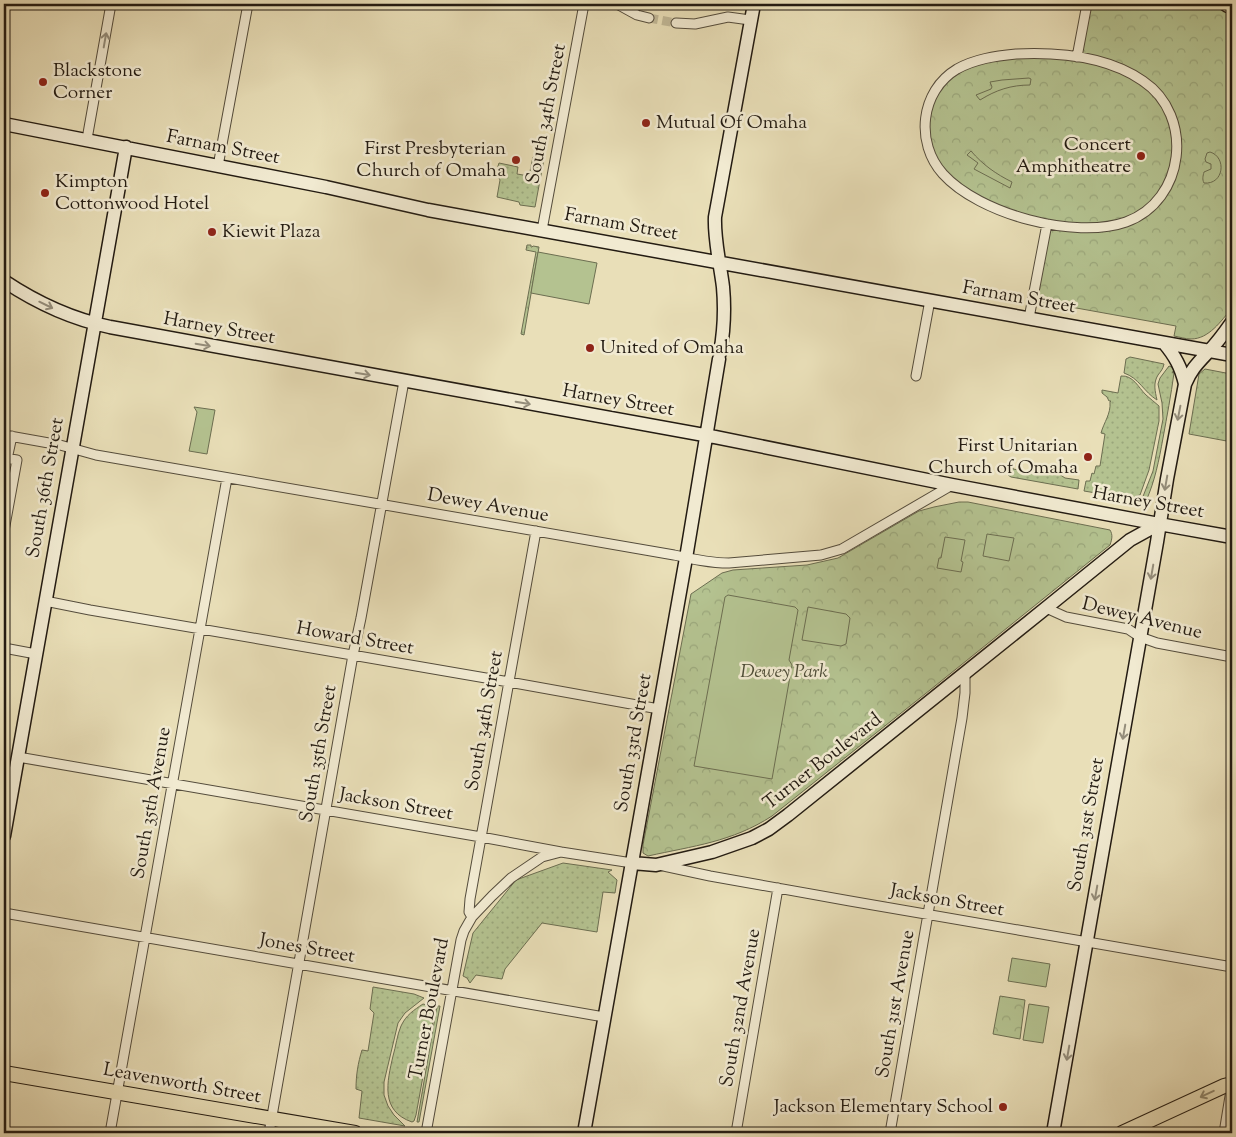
<svg xmlns="http://www.w3.org/2000/svg" width="1236" height="1137" viewBox="0 0 1236 1137" font-family="'Sorts Mill Goudy',serif">
  <style>
    .grass { fill: url(#grass-dots); stroke: #6c6e51 }
    .park { fill: url(#park-crowns); stroke: #6c6e51 }
    .garden { fill: #b4c290; stroke: #6c6e51 }
    .lines { fill: none; stroke-linecap: round; stroke-linejoin: round }
    .street-tunnel { stroke: #c1b897; stroke-width: 9; stroke-dasharray: 9 4.5; stroke-linecap: butt }
    .street-casing { stroke: #544c3c; stroke-width: 11 }
    .secondary-casing { stroke: #231b12; stroke-width: 15 }
    .primary-casing { stroke: #231b12; stroke-width: 16 }
    .highway-casing { stroke: #231b12; stroke-width: 18 }
    .street { stroke: #f1ead1; stroke-width: 9 }
    .secondary { stroke: #f1ead1; stroke-width: 12 }
    .primary { stroke: #e9dfb8; stroke-width: 14 }
    .highway { stroke: #e9dfb8; stroke-width: 15 }
    .oneway { stroke: #948d7b }
    .oneway2 { stroke: #90876d }
    .poi-dot { fill: #8f2418; stroke: #f1ead1; stroke-width: 2 }
    .labels { text-anchor: middle; dominant-baseline: central; stroke-width: 5; stroke-linejoin: round; paint-order: stroke }
    .poi-label { font-size: 19px; fill: #231b12; stroke: #f1ead1; text-anchor: start }
    .street-label { font-size: 19px; fill: #231b12; stroke: #f1ead1 }
    .park-label { font-size: 19px; font-style: italic; fill: #4e4d38; stroke: #f1ead1 }
  </style>
  <defs>
    <pattern id="grass-dots" width="8" height="8" patternUnits="userSpaceOnUse" patternTransform="scale(1.25)"><rect width="8" height="8" fill="#b4c290"/><path d="M2 2h.1M6 6h.1" fill="none" stroke="#9aa67b" stroke-width="1.8" stroke-linecap="round"/></pattern>
    <pattern id="park-crowns" width="20" height="18" patternUnits="userSpaceOnUse" patternTransform="scale(1.25)"><rect width="20" height="18" fill="#b4c290"/><path d="M2 6a3 3 0 1 1 6 0M12 15a3 3 0 1 1 6 0" fill="none" stroke="#9aa67b"/></pattern>
  </defs>
  <rect width="100%" height="100%" fill="#e9dfb8"/>
  <filter id="stains"><feTurbulence type="fractalNoise" baseFrequency=".004" numOctaves="4"/><feColorMatrix values="0 0 0 0 .2 0 0 0 0 .09 0 0 0 0 .02 0 0 0 .5 -.17"/></filter>
  <radialGradient id="worn" r=".72"><stop offset=".6" stop-color="#630" stop-opacity="0"/><stop offset="1" stop-color="#630" stop-opacity=".3"/></radialGradient>
  <path class="grass" d="M533,157L544,159L535,207L520,205L519,202L497,197L500,180L496,172L499,163L518,167L517,174L529,176Z
    M527,245H531V247H532L533,246L539,247L524,335L521,334L536,252L526,250Z
    M1130,357L1164,364C1163,369 1161,371 1158,375C1153,383 1155,391 1157,400C1144,392 1139,378 1124,373L1126,359Z
    M1169,366L1174,368V372H1172L1174,373C1171,395 1167,416 1163,438C1159,460 1155,481 1146,501L1142,499L1153,471L1163,419L1162,403L1158,384L1160,378Z
    M1205,369L1231,374L1230,381L1232,382V442L1189,434L1199,374Z
    M1121,376C1133,375 1138,387 1146,395C1150,399 1155,402 1159,406V421L1149,470L1140,495L1136,496L1132,499L1084,491L1086,481H1090L1092,473L1094,474L1096,466H1100L1105,434L1101,433C1104,422 1111,414 1110,402L1111,401H1109L1107,397L1102,393V390L1118,393Z
    M1010,460H1012L1014,462L1013,469L1042,474L1044,466L1051,467L1056,472L1065,478L1079,480L1078,489L1011,477L1008,475Z
    M563,863L612,870L608,872L617,880L615,893L603,892L597,932L542,923L505,969L502,979L476,975L470,983L467,978L463,976L473,933L516,880Z
    M373,987L414,994L424,998L405,1013L398,1023L384,1082V1095L388,1106L394,1115L405,1126L359,1118L362,1091L356,1089C356,1075 358,1063 362,1050L368,1051L374,1013L370,1009Z
    M423,1004L434,1007L435,1010L416,1115L414,1121L412,1122C380,1111 387,1082 393,1056C396,1046 397,1035 401,1026C406,1015 414,1010 423,1004Z
    M437,1006H440L419,1122H417Z"/>
  <path class="park" d="M1087,4H1196L1232,11V308C1221,321 1209,339 1191,339C1185,339 1180,337 1174,336L1176,326L1032,300L1047,224L981,201L935,163L926,116L948,76L986,58L1077,57Z
    M959,502H968L1110,530C1113,535 1112,539 1110,545L930,690L772,816C732,842 693,846 648,856L643,853V845L691,594L722,573L733,570L807,565L838,558L919,511L934,507Z
    M1000,996L1025,1000L1020,1039L993,1034Z"/>
  <path class="garden" d="M1029,78L1031,79L1030,85C1011,85 996,90 980,100L976,95L991,89L992,87L990,82L1002,80Z
    M971,151C983,165 996,174 1012,182L1010,188L974,169L978,163L967,155Z
    M1210,152C1227,157 1224,185 1204,183C1202,179 1203,176 1204,172L1211,169V164L1206,162L1205,159L1207,153Z
    M538,252L597,263L589,304L531,293Z
    M194,407L215,410L207,454L189,451L197,412Z
    M987,534L1014,538L1009,561L983,556Z
    M945,537L965,540L961,561L963,562L961,572L937,568L939,558H941Z
    M728,595L795,607L798,610L789,660L792,665L772,779L694,766L725,597Z
    M808,607L846,614L850,618L846,644L841,646L802,640Z
    M1012,958L1050,964L1046,987L1008,981Z
    M1029,1004L1049,1007L1043,1043L1023,1040Z"/>
  <g class="lines">
    <path class="street-tunnel" d="M649,18L676,23"/>
    <g class="street-casing">
      <path id="street" d="M617,4L637,15L649,18
        M676,23L695,24L728,17L750,20
        M1016,54C1058,52 1107,56 1143,81C1195,116 1185,201 1126,222C1075,240 979,214 943,174C915,143 920,91 957,69C975,59 995,56 1016,54Z
        M1077,57L1087,4
        M87,139L111,4
        M218,166L248,4
        M542,230L584,4
        M1029,318L1047,224
        M916,376L930,300
        M4,435L60,445L96,455L674,555C692,559 710,563 729,563L821,555L842,549L952,485
        M4,458L17,460L4,531
        M7,459L12,436
        M45,601L90,610L509,682L659,709
        M1046,608L1066,617L1128,629L1140,637L1157,643L1232,657
        M4,648L36,654
        M18,757L481,837L561,852
        M659,865L710,876L850,901L1232,967
        M4,913L604,1017
        M472,917L469,912L470,899L536,531
        M110,1133L227,478
        M269,1133L353,655L361,618L404,381
        M426,1133L461,940L464,931L472,917L492,896L511,878L542,857L561,852L632,863
        M736,1133L778,888
        M890,1133L962,718L965,693V673
        M1224,1133L1232,1084"/>
    </g>
    <g class="secondary-casing">
      <path id="secondary" d="M4,124L326,187L428,210L1232,355
        M4,281C37,303 71,319 110,327L715,437L952,485L1159,524L1232,537
        M1164,343C1175,356 1181,367 1185,384
        M720,353C724,331 725,309 723,287C720,263 714,240 715,217L754,4
        M4,836L126,147
        M632,863L656,865L712,852L752,838L769,829L788,815L1046,608L1130,540L1159,524
        M584,1133L686,558L719,359
        M1053,1133L1157,542L1167,479L1185,384C1192,368 1198,363 1209,351C1218,342 1225,332 1232,322"/>
    </g>
    <g class="primary-casing">
      <path id="primary" d="M4,1073L355,1133
        M1122,1133L1224,1086L1232,1084"/>
    </g>
    <g class="highway-casing">
      <path id="highway" d="M1227,4L1232,6"/>
    </g>
    <use href="#street" class="street"/>
    <use href="#secondary" class="secondary"/>
    <use href="#primary" class="primary"/>
    <use href="#highway" class="highway"/>
  </g>
  <defs><path id="oneway-shaft" d="M-6 0H5M1.5-3L5.5 0L1.5 3" fill="none" stroke-width="1.6" stroke-linecap="round" stroke-linejoin="round" transform="scale(1.25)"/></defs>
  <g class="oneway">
    <use href="#oneway-shaft" transform="translate(105 40) rotate(-80)"/>
    <use href="#oneway-shaft" transform="translate(46 305) rotate(26)"/>
    <use href="#oneway-shaft" transform="translate(203 345) rotate(10)"/>
    <use href="#oneway-shaft" transform="translate(363 374) rotate(10)"/>
    <use href="#oneway-shaft" transform="translate(523 403) rotate(10)"/>
    <use href="#oneway-shaft" transform="translate(1179 413) rotate(101)"/>
    <use href="#oneway-shaft" transform="translate(1166 483) rotate(100)"/>
    <use href="#oneway-shaft" transform="translate(1152 572) rotate(100)"/>
    <use href="#oneway-shaft" transform="translate(1124 732) rotate(100)"/>
    <use href="#oneway-shaft" transform="translate(1096 893) rotate(100)"/>
    <use href="#oneway-shaft" transform="translate(1068 1053) rotate(100)"/>
  </g>
  <use class="oneway2" href="#oneway-shaft" transform="translate(1207 1094) rotate(155)"/>
  <g class="poi-dot">
    <circle cx="43" cy="82" r="5"/>
    <circle cx="646" cy="123" r="5"/>
    <circle cx="1141" cy="156" r="5"/>
    <circle cx="516" cy="160" r="5"/>
    <circle cx="45" cy="193" r="5"/>
    <circle cx="212" cy="232" r="5"/>
    <circle cx="590" cy="348" r="5"/>
    <circle cx="1088" cy="457" r="5"/>
    <circle cx="1003" cy="1107" r="5"/>
  </g>
  <g class="labels">
    <g class="poi-label">
      <text x="53" y="71">Blackstone<tspan x="53" dy="22">Corner</tspan></text>
      <text x="656" y="123">Mutual Of Omaha</text>
      <text x="1131" y="145" text-anchor="end">Concert<tspan x="1131" dy="22">Amphitheatre</tspan></text>
      <text x="506" y="149" text-anchor="end">First Presbyterian<tspan x="506" dy="22">Church of Omaha</tspan></text>
      <text x="55" y="182">Kimpton<tspan x="55" dy="22">Cottonwood Hotel</tspan></text>
      <text x="222" y="232">Kiewit Plaza</text>
      <text x="600" y="348">United of Omaha</text>
      <text x="1078" y="446" text-anchor="end">First Unitarian<tspan x="1078" dy="22">Church of Omaha</tspan></text>
      <text x="993" y="1107" text-anchor="end">Jackson Elementary School</text>
    </g>
    <g class="street-label">
      <text transform="translate(547 114) rotate(-79)">South 34th Street</text>
      <text transform="translate(223 148) rotate(11)">Farnam Street</text>
      <text transform="translate(621 225) rotate(10)">Farnam Street</text>
      <text transform="translate(1019 298) rotate(10)">Farnam Street</text>
      <text transform="translate(219 329) rotate(10)">Harney Street</text>
      <text transform="translate(618 401) rotate(10)">Harney Street</text>
      <text transform="translate(46 488) rotate(-80)">South 36th Street</text>
      <text transform="translate(1148 503) rotate(10)">Harney Street</text>
      <text transform="translate(488 506) rotate(10)">Dewey Avenue</text>
      <text transform="translate(1142 619) rotate(14)">Dewey Avenue</text>
      <text transform="translate(355 639) rotate(10)">Howard Street</text>
      <text transform="translate(485 721) rotate(-80)">South 34th Street</text>
      <text transform="translate(634 743) rotate(-80)">South 33rd Street</text>
      <text transform="translate(319 754) rotate(-80)">South 35th Street</text>
      <text transform="translate(823 762) rotate(-38)">Turner Boulevard</text>
      <text transform="translate(152 803) rotate(-80)">South 35th Avenue</text>
      <text transform="translate(396 805) rotate(10)">Jackson Street</text>
      <text transform="translate(1087 825) rotate(-80)">South 31st Street</text>
      <text transform="translate(947 901) rotate(10)">Jackson Street</text>
      <text transform="translate(307 949) rotate(10)">Jones Street</text>
      <text transform="translate(896 1004) rotate(-80)">South 31st Avenue</text>
      <text transform="translate(741 1008) rotate(-80)">South 32nd Avenue</text>
      <text transform="translate(430 1009) rotate(-79)">Turner Boulevard</text>
      <text transform="translate(182 1084) rotate(10)">Leavenworth Street</text>
    </g>
    <g class="park-label">
      <text x="784" y="672">Dewey Park</text>
    </g>
  </g>
  <rect width="1236" height="1137" fill="none" stroke="#e9dfb8" stroke-width="20"/>
  <rect x="5" y="5" width="1226" height="1127" fill="none" stroke="#231b12" stroke-width="2.5"/>
  <rect x="10" y="10" width="1216" height="1117" fill="none" stroke="#231b12"/>
  <rect width="100%" height="100%" filter="url(#stains)"/>
  <rect width="100%" height="100%" fill="url(#worn)"/>
</svg>
